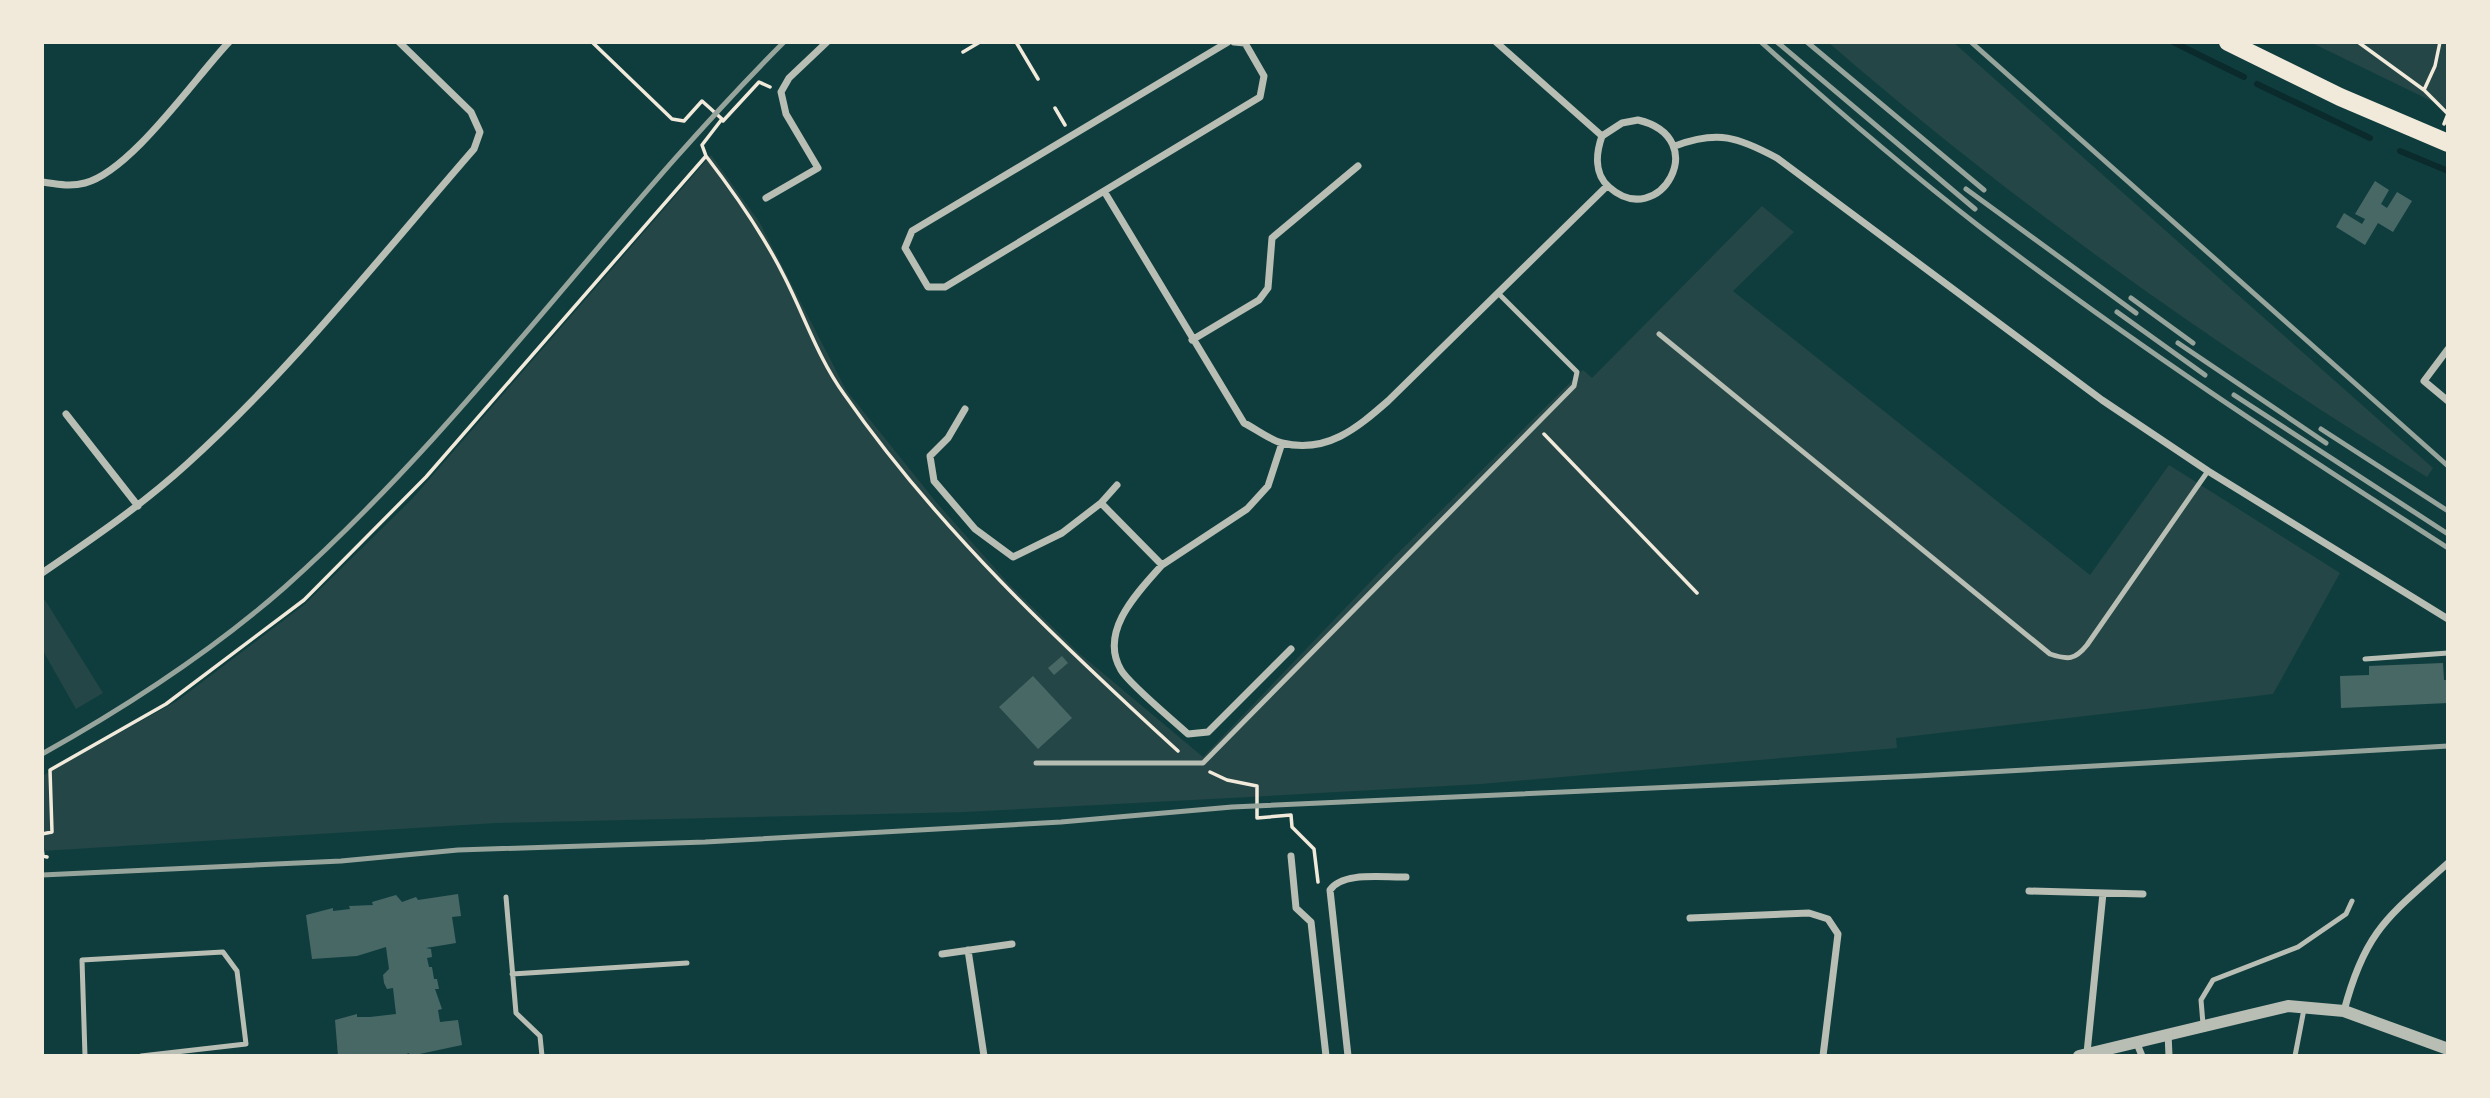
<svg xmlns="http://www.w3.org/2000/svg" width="2490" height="1098" viewBox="0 0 2490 1098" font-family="Raleway,sans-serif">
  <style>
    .green { fill: #244646 }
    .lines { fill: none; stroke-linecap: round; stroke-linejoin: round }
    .stream { stroke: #0a2a2b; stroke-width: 6 }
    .building { fill: #486865 }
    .path { stroke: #f1e9da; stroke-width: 3.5 }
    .service { stroke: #b8beb3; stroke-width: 5 }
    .minor { stroke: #b8beb3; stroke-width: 7 }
    .tertiary { stroke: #b8beb3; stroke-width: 12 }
    .primary { stroke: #f1e9da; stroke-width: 18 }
    .rail { stroke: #97a49c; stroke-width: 5 }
  </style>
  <rect width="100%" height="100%" fill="#0f3d3e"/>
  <path class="green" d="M1828,42H1953L2433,468L2427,477C2217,347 2014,204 1828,42Z
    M2310,42H2448V109Z
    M711,155L760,223L846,390L936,502L1008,583L1080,654L1203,757L1395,556L1583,370L1592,378L1762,206L1794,232L1733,291L2090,575L2169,465L2340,573L2273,694L1896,738L1897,748L1481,784L1230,798L965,812L496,823L42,851V776L177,701L305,604L412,499Z
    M45,600L103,693L76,709L42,649V602Z"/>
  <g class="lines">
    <path class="stream" d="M2173,42L2244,77
      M2257,84L2370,138
      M2400,151L2448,171"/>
  </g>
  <path class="building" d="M2375,181L2389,190L2381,204L2387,208L2397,192L2412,201L2393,232L2378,223L2365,245L2336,227L2344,213L2362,224L2365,219L2355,214Z
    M1062,656L1068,663L1054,675L1048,668Z
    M2443,663L2444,680H2448V703L2341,708L2340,676L2369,675V666Z
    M1033,676L1072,718L1038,749L999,707Z
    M458,894L461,916L452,917L456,943L426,948L431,949L432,957L427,958L429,967H432L434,979H437L439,989H435L442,1009L438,1010L440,1022L458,1020L462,1045L410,1056L409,1053L401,1056H338L335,1020L357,1014V1017H370L396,1014L393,988L387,989L384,983L383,975L389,969L386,947L357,956L312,959L306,915L333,908V911L350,909L349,906L373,905L372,902L396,895L402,902L416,897L418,900Z"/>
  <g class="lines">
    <path class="path" d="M592,42L672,119L684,121L702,101L722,119L702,145L706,156C736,195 762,232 784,276C804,315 818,358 844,394C937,528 1058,641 1178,751
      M1016,42L1038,79
      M2358,42L2424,90
      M2440,42L2435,66L2424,90L2448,114L2444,124
      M963,52L980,42
      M1055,108L1065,125
      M723,121L759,82L770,87
      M1544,434L1697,593
      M1210,772L1227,780L1257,786V818L1291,815L1292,827L1314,849L1318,882
      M42,834L52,832L50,770L166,704L304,600L426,477L706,156
      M42,848L43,856L47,857"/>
    <path class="service" d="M1659,334L2050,654C2068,660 2075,660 2087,645L2208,471
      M2365,659L2448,653
      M1036,763H1203L1574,386L1577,372L1499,294
      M506,897L516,1013L540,1036L542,1056
      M512,974L687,963
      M2203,1024L2201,1000L2213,980L2298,947L2346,914L2352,901
      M85,1056L82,960L223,952L237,971L246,1044L141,1056
      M2295,1056L2304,1009"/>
    <path class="minor" d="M1228,42L912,231L905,248L928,287H945L1260,97L1264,76L1245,43L1234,42
      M1496,42L1602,136
      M1638,120C1714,138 1659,232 1609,187C1594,174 1596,153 1602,136L1622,123Z
      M1675,146C1718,130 1738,137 1777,158L2102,400L2208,471L2448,619
      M42,182C56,184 70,187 85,183C131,171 194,79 229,42
      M1104,191L1244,423C1256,429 1270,440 1282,443C1327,454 1357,428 1388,401L1607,186
      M766,198L818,168L786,114L781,92L789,78L827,42
      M1192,340L1259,300L1268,288L1272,238L1358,166
      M2448,349L2424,381L2448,401
      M965,409L948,438L930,456L934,481L975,529L1013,557L1062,533L1101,503L1162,565L1247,509L1268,486L1282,443
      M66,414L138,506
      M1101,503L1117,485
      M1162,565C1139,591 1098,631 1121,670C1129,684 1174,721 1188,734L1208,732L1291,649
      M42,573C92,539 142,505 187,464C292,369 381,256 474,149L480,132L471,112L399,42
      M1291,856L1296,908L1311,922L1326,1056
      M2029,891L2143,894
      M1690,918L1809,913L1828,919L1838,934L1823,1056
      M968,950L984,1056
      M942,954L1012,944
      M2344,1011C2365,930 2389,916 2448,863
      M2168,1033L2169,1056
      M2136,1041L2142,1056
      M2087,1053L2103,893
      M1348,1056L1330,890C1343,871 1385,878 1406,877"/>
    <path class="tertiary" d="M2079,1056L2288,1006L2344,1011L2448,1049"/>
    <path class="primary" d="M2228,42L2340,97L2448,143"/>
    <path class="rail" d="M1761,42C1832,106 1904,168 1980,227C2130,342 2289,446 2448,548
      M1777,42L1975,209
      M1807,42L1984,190
      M1971,42L2448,466
      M1966,189L2136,313
      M2131,298L2193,343
      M2117,312L2205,375
      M2178,343L2326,443
      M2234,395L2448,534
      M2321,429L2448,511
      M42,754C128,706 211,652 285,587C469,423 610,216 784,42
      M42,875L341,861L458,850L705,842L1061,822L1232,807L1917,776L2448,746"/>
  </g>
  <rect width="2490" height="1098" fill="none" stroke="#f1e9da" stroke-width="88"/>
</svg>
